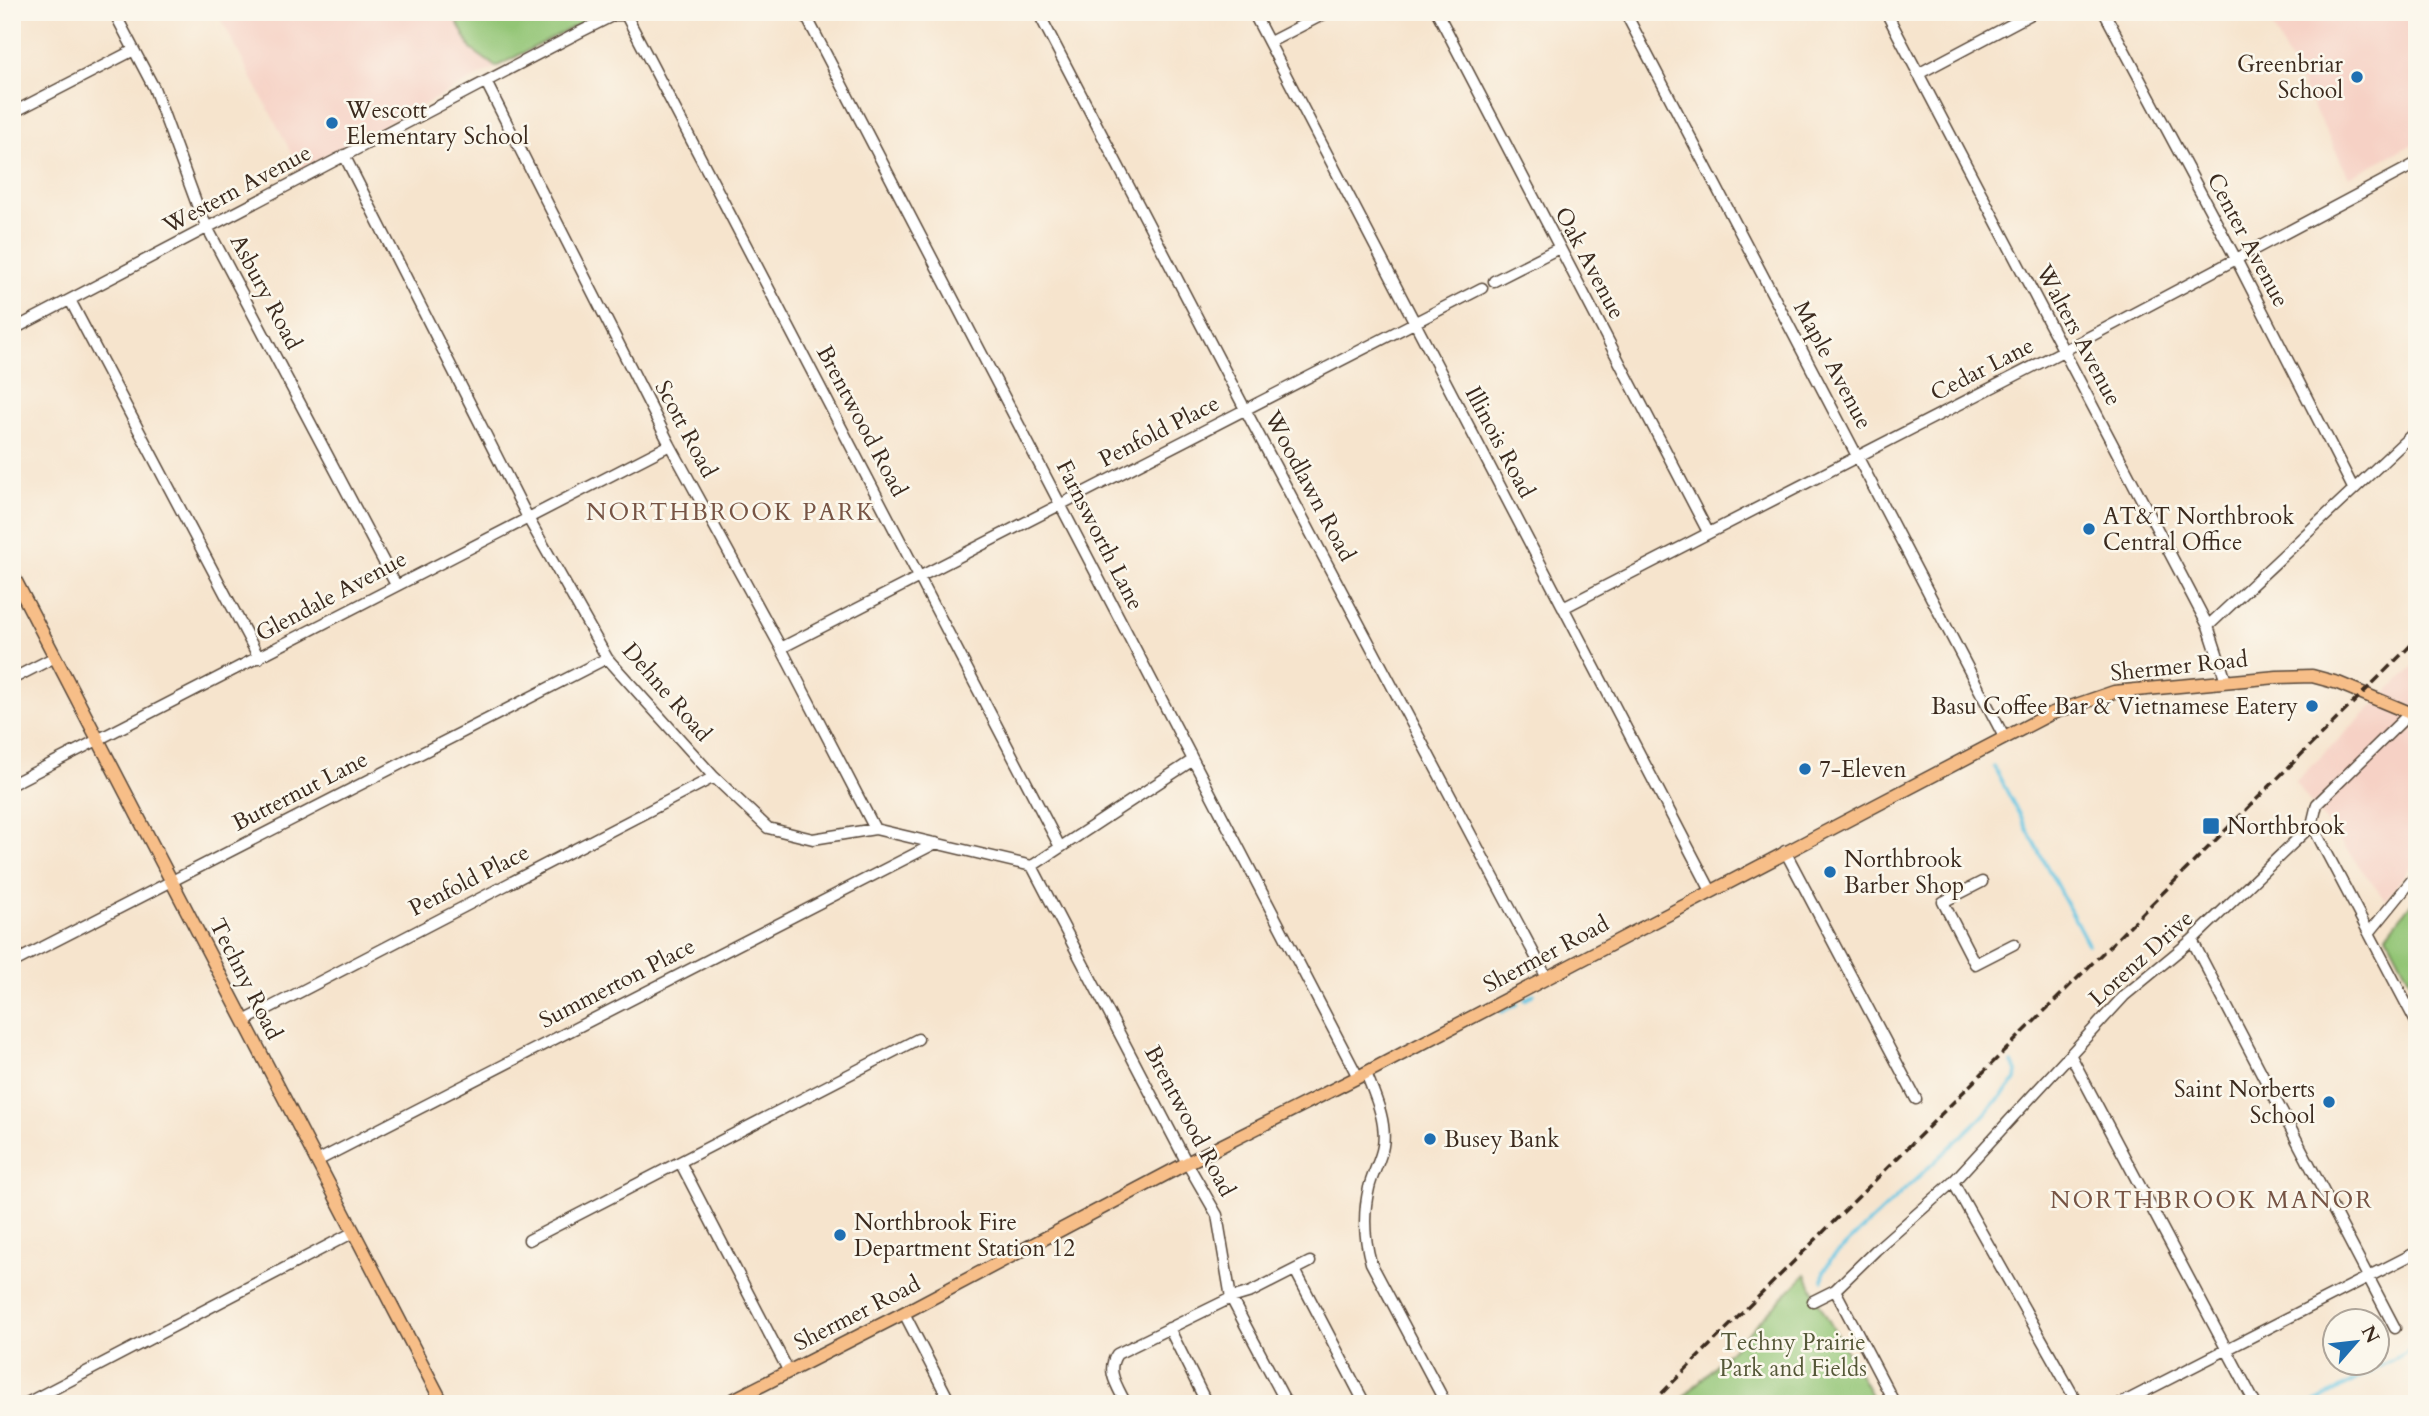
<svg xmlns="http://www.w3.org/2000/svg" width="2429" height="1416" viewBox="0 0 2429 1416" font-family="Cardo,serif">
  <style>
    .built { fill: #f6d1c5 }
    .green { fill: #92c575; stroke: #66784a; stroke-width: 2 }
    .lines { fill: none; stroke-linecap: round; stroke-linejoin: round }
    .stream { stroke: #64c4e2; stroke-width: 3.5 }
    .minor-casing { stroke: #574638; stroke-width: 13 }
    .major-casing { stroke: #574638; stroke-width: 15 }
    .minor { stroke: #fff; stroke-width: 10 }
    .major { stroke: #f7be88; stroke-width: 12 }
    .rail { stroke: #3b2a1e; stroke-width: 3.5; stroke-dasharray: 10 5; stroke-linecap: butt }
    .poi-dot { fill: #1f6fb2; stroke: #fbf7ec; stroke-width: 2.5 }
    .labels { text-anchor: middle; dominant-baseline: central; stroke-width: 5; stroke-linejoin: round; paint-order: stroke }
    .poi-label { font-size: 23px; fill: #3b2a1e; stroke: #fbf7ec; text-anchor: start }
    .street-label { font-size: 23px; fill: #3b2a1e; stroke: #fbf7ec }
    .park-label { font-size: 23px; fill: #555838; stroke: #fbf7ec }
    .neighbourhood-label { font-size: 24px; letter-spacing: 2px; fill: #775444; stroke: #fbf7ec }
  </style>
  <rect width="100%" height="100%" fill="#fbf7ec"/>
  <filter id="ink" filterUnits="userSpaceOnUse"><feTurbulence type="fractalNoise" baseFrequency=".0143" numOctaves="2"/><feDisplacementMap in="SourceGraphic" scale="14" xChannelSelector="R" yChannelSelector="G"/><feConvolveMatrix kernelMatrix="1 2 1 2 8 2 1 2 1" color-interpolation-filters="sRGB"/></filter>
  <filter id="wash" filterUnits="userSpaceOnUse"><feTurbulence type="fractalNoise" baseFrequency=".00686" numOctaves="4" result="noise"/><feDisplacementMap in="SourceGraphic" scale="28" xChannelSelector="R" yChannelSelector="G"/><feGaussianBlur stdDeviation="1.57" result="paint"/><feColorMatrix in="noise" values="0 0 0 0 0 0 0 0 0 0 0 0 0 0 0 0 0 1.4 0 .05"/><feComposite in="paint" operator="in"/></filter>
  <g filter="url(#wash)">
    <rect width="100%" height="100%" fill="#f6e4cd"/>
    <path class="built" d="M217,12H452L471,49L496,67L300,169Z
      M2265,12H2417V142L2349,177Z
      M2417,663V859L2385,900L2295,782Z"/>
    <path class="green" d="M452,12H602L496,67L471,49Z
      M2417,896V994L2387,935Z
      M1806,1274L1819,1303L1876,1404H1677Z"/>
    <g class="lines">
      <path class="stream" d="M1994,767L2088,944
        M1525,1000L1534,994
        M1502,1012L1517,1004
        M1823,1280L1824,1271L1831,1259L1981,1118L2016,1080L2017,1071L2012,1063
        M2312,1404L2417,1346"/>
    </g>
  </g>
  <g filter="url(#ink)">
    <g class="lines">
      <g class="minor-casing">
        <path id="minor" d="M114,12L154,88L199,210L208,229L396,585
          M804,12L1358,1077
          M1038,12L1246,411L1547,978
          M1253,12L1711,891
          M1437,12L1708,532
          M1625,12L2004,737
          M1886,12L2208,626L2226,681
          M2104,12L2236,259L2353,488
          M626,15L1060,847
          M1270,42L1328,12
          M1918,74L2035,12
          M486,82L670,445L781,648L875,829
          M12,113L134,50
          M344,155L528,518L607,658L714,777L768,828L813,839L875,829L1032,866L1193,760
          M1494,281L1559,248
          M70,300L259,658
          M12,330L580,32L614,15H626L631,12
          M1563,608L2063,351L2417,163
          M2208,626L2417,430
          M781,648L1482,288
          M12,679L55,657
          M12,784L670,445
          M2312,825L2417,1024
          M1785,851L1916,1099
          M1032,866L1187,1163L1217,1215L1231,1298L1287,1404
          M1982,882L1943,902L1975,964L2014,944
          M2369,933L2417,874
          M2192,940L2395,1328
          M12,963L607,658
          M244,1021L714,777
          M2071,1056L2255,1403
          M1366,1073C1375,1096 1387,1121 1383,1146C1381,1160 1372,1174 1369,1188C1363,1213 1364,1238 1371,1263L1446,1404
          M317,1161L936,843
          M680,1162L789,1372
          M1953,1182L2078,1404
          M529,1240L918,1039
          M1295,1270L1365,1404
          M1835,1290L1895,1404
          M1813,1301L1835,1290L1876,1250L1953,1182L2124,996L2192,940L2312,825L2317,804L2409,714
          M904,1313L951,1404
          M1169,1328L1207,1404
          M25,1404L354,1232
          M1126,1404C1118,1387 1105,1371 1117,1354L1231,1298L1251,1292L1310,1262
          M2120,1404L2417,1252"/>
      </g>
      <g class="major-casing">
        <path id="major" d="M12,574L443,1404
          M725,1404L900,1315L1187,1163L1358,1077L2050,714L2114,692L2277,677L2312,676L2338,683L2417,716"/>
      </g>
      <use href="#minor" class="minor"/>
      <use href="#major" class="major"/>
      <path class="rail" d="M1651,1404L2417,639"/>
    </g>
  </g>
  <g class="poi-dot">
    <circle cx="2357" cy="77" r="7"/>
    <circle cx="332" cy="123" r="7"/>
    <circle cx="2089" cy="529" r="7"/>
    <circle cx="2312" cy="706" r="7"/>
    <circle cx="1805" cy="769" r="7"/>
    <rect x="2202" y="817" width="18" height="18" rx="3.5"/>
    <circle cx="1830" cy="872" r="7"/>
    <circle cx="2329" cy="1102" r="7"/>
    <circle cx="1430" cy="1139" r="7"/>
    <circle cx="840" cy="1235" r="7"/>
  </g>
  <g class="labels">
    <g class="poi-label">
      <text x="2343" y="64" text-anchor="end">Greenbriar<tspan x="2343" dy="26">School</tspan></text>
      <text x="346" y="110">Wescott<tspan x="346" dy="26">Elementary School</tspan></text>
      <text x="2103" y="516">AT&amp;T Northbrook<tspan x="2103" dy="26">Central Office</tspan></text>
      <text x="2298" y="706" text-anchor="end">Basu Coffee Bar &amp; Vietnamese Eatery</text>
      <text x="1819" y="769">7-Eleven</text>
      <text x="2227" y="826">Northbrook</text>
      <text x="1844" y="859">Northbrook<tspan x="1844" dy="26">Barber Shop</tspan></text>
      <text x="2315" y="1089" text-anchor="end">Saint Norberts<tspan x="2315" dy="26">School</tspan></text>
      <text x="1444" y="1139">Busey Bank</text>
      <text x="854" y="1222">Northbrook Fire<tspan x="854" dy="26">Department Station 12</tspan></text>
    </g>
    <g class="street-label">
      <text transform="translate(237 189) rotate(-28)">Western Avenue</text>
      <text transform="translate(2248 240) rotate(62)">Center Avenue</text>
      <text transform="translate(1590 263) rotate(62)">Oak Avenue</text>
      <text transform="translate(266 292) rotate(62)">Asbury Road</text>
      <text transform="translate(2079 335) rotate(62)">Walters Avenue</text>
      <text transform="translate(1833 365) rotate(62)">Maple Avenue</text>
      <text transform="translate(1982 369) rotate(-27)">Cedar Lane</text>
      <text transform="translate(862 421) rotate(62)">Brentwood Road</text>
      <text transform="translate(686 429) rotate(62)">Scott Road</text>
      <text transform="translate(1159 431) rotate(-27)">Penfold Place</text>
      <text transform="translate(1500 442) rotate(62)">Illinois Road</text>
      <text transform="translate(1310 486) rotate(62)">Woodlawn Road</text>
      <text transform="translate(1100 535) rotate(63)">Farnsworth Lane</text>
      <text transform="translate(331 596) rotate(-28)">Glendale Avenue</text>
      <text transform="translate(2179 666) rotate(-6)">Shermer Road</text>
      <text transform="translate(667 692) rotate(49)">Dehne Road</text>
      <text transform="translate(300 791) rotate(-27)">Butternut Lane</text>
      <text transform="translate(469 880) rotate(-27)">Penfold Place</text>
      <text transform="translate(1546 954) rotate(-28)">Shermer Road</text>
      <text transform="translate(2141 958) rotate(-42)">Lorenz Drive</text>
      <text transform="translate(246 979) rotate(63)">Techny Road</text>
      <text transform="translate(617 983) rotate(-27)">Summerton Place</text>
      <text transform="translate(1190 1121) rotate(62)">Brentwood Road</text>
      <text transform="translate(857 1313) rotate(-27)">Shermer Road</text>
    </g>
    <g class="park-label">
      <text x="1793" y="1342">Techny Prairie<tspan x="1793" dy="26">Park and Fields</tspan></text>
    </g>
    <g class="neighbourhood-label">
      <text x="731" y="512">NORTHBROOK PARK</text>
      <text x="2212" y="1200">NORTHBROOK MANOR</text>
    </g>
  </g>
  <rect width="2429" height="1416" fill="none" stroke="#fbf7ec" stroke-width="42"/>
  <g transform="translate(2356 1342) rotate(62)"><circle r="33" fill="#fbf7ec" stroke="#aea59a" stroke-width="2"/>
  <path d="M0-5L12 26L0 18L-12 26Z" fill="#1f6fb2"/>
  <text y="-10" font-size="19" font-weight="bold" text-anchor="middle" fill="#3b2a1e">N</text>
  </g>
</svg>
